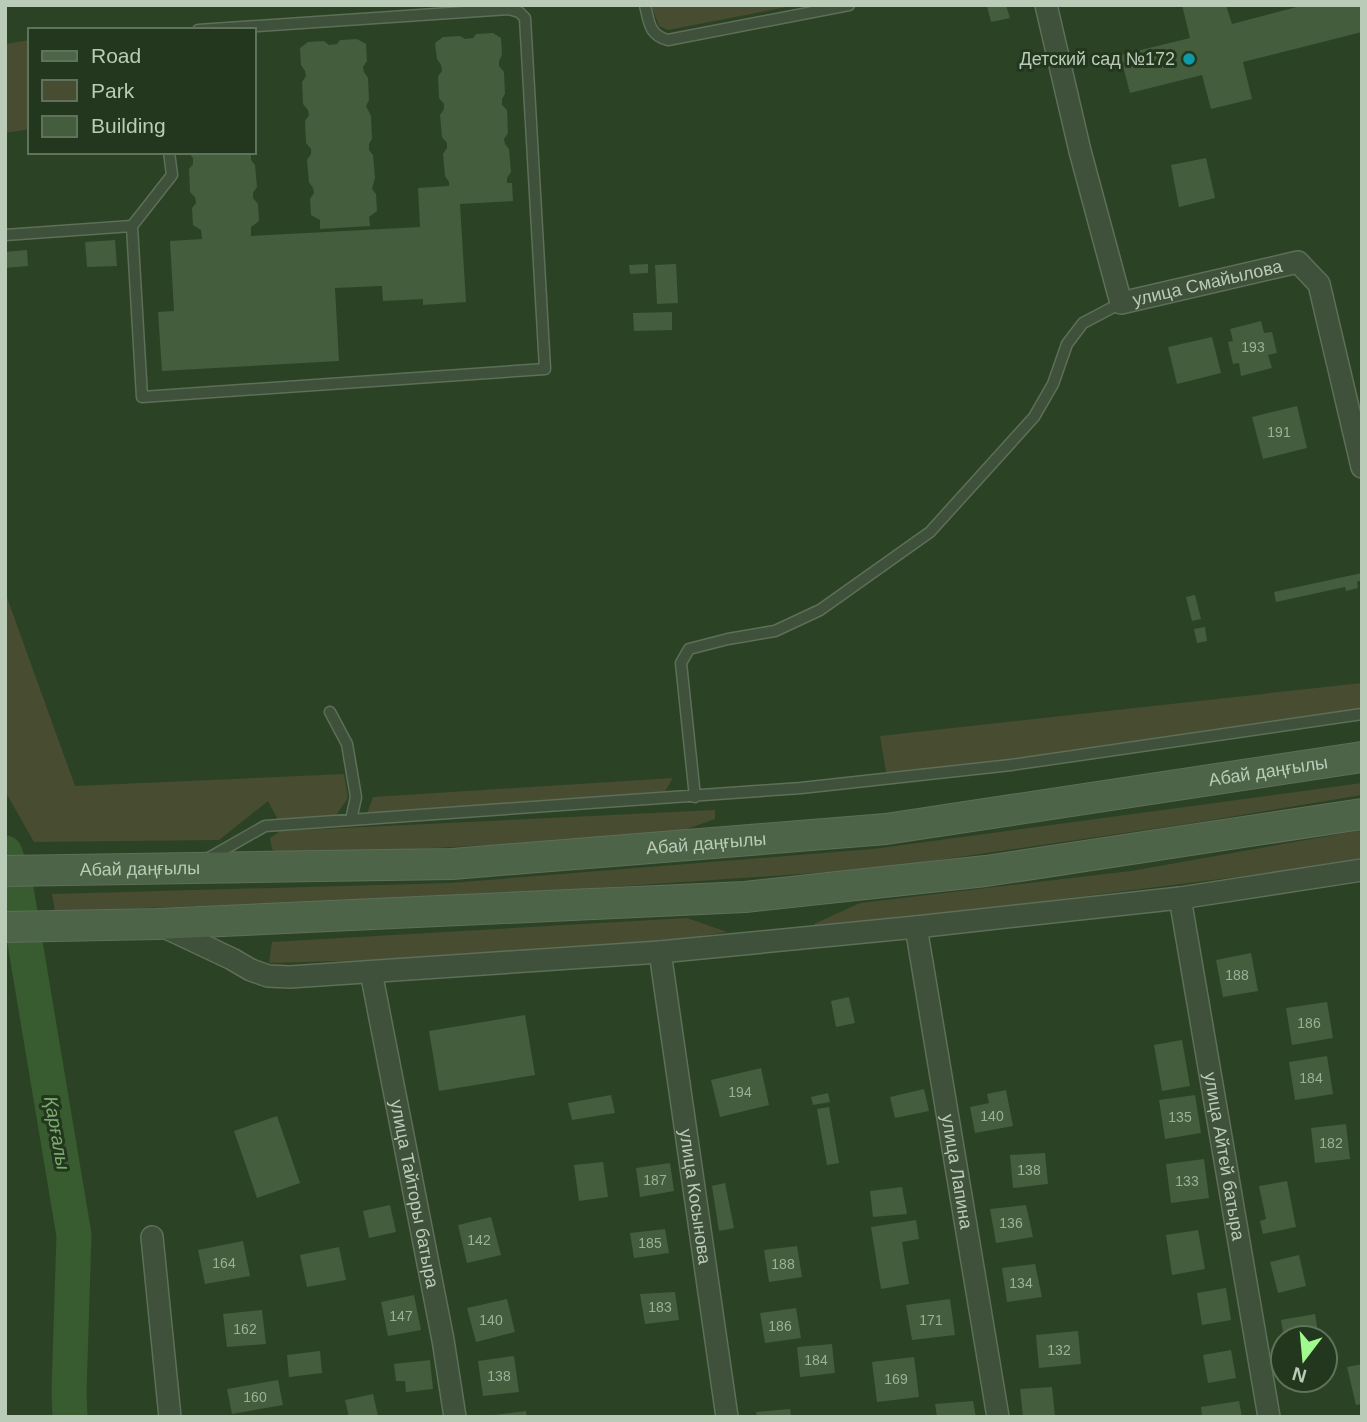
<svg xmlns="http://www.w3.org/2000/svg" width="1367" height="1422" viewBox="0 0 1367 1422" font-family="Helvetica,sans-serif">
  <style>
    .green { fill: #484c31 }
    .lines { fill: none; stroke-linecap: round; stroke-linejoin: round }
    .river { stroke: #385c2f; stroke-width: 35 }
    .building { fill: #445d3c }
    .service-casing { stroke: #5d6f58; stroke-width: 13 }
    .minor-casing { stroke: #5d6f58; stroke-width: 24 }
    .secondary-casing { stroke: #5d6f58; stroke-width: 32 }
    .service { stroke: #3f513a; stroke-width: 10 }
    .minor { stroke: #3f513a; stroke-width: 21 }
    .secondary { stroke: #4d6448; stroke-width: 30 }
    .culture-dot { fill: #0f9aa8; stroke: #23371e; stroke-width: 2.5 }
    .labels { text-anchor: middle; dominant-baseline: central; stroke-width: 6; stroke-linejoin: round; paint-order: stroke }
    .number-label { font-size: 14px; fill: #9cb098 }
    .poi-label { font-size: 18px; fill: #bacbb7; stroke: #23371e; text-anchor: end }
    .street-label { font-size: 18px; fill: #bacbb7; stroke: #23371e }
    .water-label { font-size: 19px; font-style: italic; fill: #7dab6f; stroke: #23371e }
  </style>
  <rect width="100%" height="100%" fill="#2c4225"/>
  <path class="green" d="M651,5H797L668,30L659,26Z
    M30,40V129L5,133V44Z
    M5,592L75,786L344,774L348,798L332,821L280,824L268,801L219,840L34,842L5,791Z
    M1362,683V714L887,778L880,736Z
    M673,778L660,799L365,819L373,797Z
    M1362,783V795L1187,824L875,869L449,898L55,911L52,894L450,883L873,849Z
    M715,810V819L667,836L278,856L272,849L270,838L280,831Z
    M1362,830V859L1307,868L815,930L814,924L860,903L1131,871Z
    M687,918L727,932C579,957 420,958 269,963L272,942Z"/>
  <g class="lines">
    <path class="river" d="M5,853L15,883L74,1235L69,1392L70,1417"/>
  </g>
  <path class="building" d="M1006,5L1010,18L991,22L987,6Z
    M1182,5H1226L1232,24L1304,5H1362V32L1243,62L1252,99L1211,109L1202,75L1130,93L1120,55L1190,38Z
    M493,33L501,38L502,55L499,61V66L504,72L505,94L502,99V105L507,110L508,133L504,139L505,144L509,149L511,172L507,178V183H512L513,201L460,204L466,302L423,305V299L383,301L382,286L335,288L339,361L162,371L158,312L174,311L170,241L202,239L201,230L193,225L192,208L196,203L195,197L190,192L189,169L193,164V158L188,152H251V160L255,165L257,187L253,193V198L258,204L259,221L251,227V236L420,227L418,188L449,186V182L445,176L443,154L447,148V143L442,137L440,115L444,109V104L439,98L438,76L442,71L441,65L437,59L435,43L443,37L460,36L465,39L473,38L476,34Z
    M357,39L366,44L367,61L363,67L364,72L368,78L369,100L366,106L371,116L372,139L369,144V150L373,155L375,178L372,189L376,194L377,211L369,217L370,226L320,229V220L311,215L310,199L314,193L313,188L309,182L307,160L311,154V149L306,143L305,121L309,115L308,110L303,104L302,82L306,76L305,71L301,65L300,48L308,42L324,41L329,45L337,44L340,40Z
    M1206,158L1215,198L1179,207L1171,165Z
    M115,240L117,266L87,267L85,242Z
    M27,250L28,266L5,268V252Z
    M648,264V273L630,274L629,265Z
    M676,264L678,303L657,304L655,265Z
    M672,312V330L634,331L633,313Z
    M1261,321L1264,333L1272,332L1277,353L1268,355L1272,368L1241,376L1239,363L1233,364L1228,342L1233,341L1230,329Z
    M1212,337L1221,373L1177,384L1168,347Z
    M1297,406L1307,448L1263,459L1252,417Z
    M1362,573V580L1357,582L1358,588L1346,591L1345,587L1276,602L1274,592Z
    M1195,595L1201,619L1192,621L1186,597Z
    M1205,627L1207,641L1197,643L1194,629Z
    M1251,953L1258,991L1223,997L1216,960Z
    M849,997L855,1023L836,1027L831,1001Z
    M1327,1002L1333,1038L1292,1045L1286,1008Z
    M525,1015L535,1075L439,1091L429,1031Z
    M1182,1040L1190,1086L1162,1091L1154,1045Z
    M1327,1056L1333,1094L1295,1100L1289,1062Z
    M761,1068L769,1105L720,1117L711,1080Z
    M924,1089L929,1111L895,1118L890,1097Z
    M1006,1090L1013,1126L975,1133L970,1107L989,1103L987,1094Z
    M828,1093L830,1102L813,1105L811,1097Z
    M611,1095L615,1113L572,1120L568,1103Z
    M1195,1095L1201,1133L1165,1139L1159,1100Z
    M829,1107L839,1163L827,1165L817,1109Z
    M277,1116L300,1183L257,1198L234,1131Z
    M1346,1124L1350,1159L1315,1163L1311,1128Z
    M1045,1153L1048,1184L1013,1188L1010,1155Z
    M1204,1159L1209,1198L1171,1203L1166,1164Z
    M603,1162L608,1197L579,1201L574,1165Z
    M670,1163L674,1191L640,1197L636,1168Z
    M1287,1181L1296,1227L1263,1234L1260,1221L1266,1219L1259,1186Z
    M725,1183L734,1228L719,1231L712,1186Z
    M902,1187L907,1214L873,1217L870,1191Z
    M390,1205L396,1232L369,1238L363,1211Z
    M1026,1205L1033,1237L996,1243L990,1209Z
    M491,1217L501,1255L467,1263L458,1225Z
    M916,1220L919,1239L902,1242L909,1284L881,1289L871,1227Z
    M665,1229L669,1253L634,1258L630,1233Z
    M1198,1230L1205,1269L1172,1275L1166,1235Z
    M243,1241L250,1276L205,1284L198,1250Z
    M797,1246L802,1277L769,1282L764,1250Z
    M339,1247L346,1280L307,1287L300,1255Z
    M1299,1255L1306,1286L1278,1293L1270,1262Z
    M1035,1264L1042,1297L1007,1302L1002,1268Z
    M1226,1288L1231,1320L1202,1325L1197,1293Z
    M675,1292L679,1320L645,1324L640,1294Z
    M414,1295L421,1330L388,1336L381,1302Z
    M507,1299L515,1332L476,1342L467,1308Z
    M950,1299L955,1335L912,1340L906,1305Z
    M796,1308L801,1338L765,1343L760,1313Z
    M262,1310L266,1344L227,1347L223,1314Z
    M1315,1314L1319,1338H1284L1281,1320Z
    M1078,1331L1081,1364L1039,1368L1036,1335Z
    M832,1344L835,1373L800,1377L797,1347Z
    M1231,1350L1236,1378L1208,1383L1203,1355Z
    M320,1351L322,1373L289,1377L287,1355Z
    M514,1356L519,1392L483,1396L478,1361Z
    M914,1357L919,1397L877,1402L872,1362Z
    M430,1360L433,1389L406,1392L405,1381H396L394,1364Z
    M1362,1364V1404L1356,1405L1347,1367Z
    M278,1380L283,1405L232,1414L227,1389Z
    M1052,1387L1055,1417H1023L1020,1389Z
    M373,1394L378,1416L349,1417L345,1400Z
    M973,1401L976,1417H937L935,1404Z
    M1239,1401L1242,1417H1202L1201,1407Z
    M790,1409L791,1417H757L756,1412Z
    M526,1411L527,1417H494V1415Z"/>
  <g class="lines">
    <g class="service-casing">
      <path id="service" d="M645,5C649,22 649,35 668,40L849,5
        M132,226L172,175L169,152
        M5,235L132,226L142,397L545,369L525,18L519,12L509,9L198,30
        M330,712L347,744L356,797L351,820
        M695,797L681,663L689,649L728,639L775,631L820,610L930,532L1034,417L1053,384L1067,344L1083,323L1121,303
        M207,859L265,826L801,788L1011,765L1362,714"/>
    </g>
    <g class="minor-casing">
      <g id="minor">
        <path id="s1" d="M1046,5L1080,151L1121,303L1298,262L1319,284L1362,467"/>
        <path id="s2" d="M1180,898L1269,1417"/>
        <path d="M160,925L232,959L251,970L268,976L290,977L660,952L916,927L1180,898L1362,870"/>
        <path id="s3" d="M916,927L998,1417"/>
        <path id="s4" d="M660,952L727,1417"/>
        <path id="s5" d="M371,972L443,1340L455,1417"/>
        <path d="M152,1237L170,1417"/>
      </g>
    </g>
    <g class="secondary-casing">
      <g id="secondary">
        <path id="s6" d="M5,871L452,864L886,829L1362,757"/>
        <path d="M5,927L157,924L745,897L986,871L1362,814"/>
      </g>
    </g>
    <use href="#service" class="service"/>
    <use href="#minor" class="minor"/>
    <use href="#secondary" class="secondary"/>
  </g>
  <circle class="culture-dot" cx="1189" cy="59" r="7"/>
  <g class="labels">
    <g class="number-label">
      <text x="1253" y="347">193</text>
      <text x="1279" y="432">191</text>
      <text x="1237" y="975">188</text>
      <text x="1309" y="1023">186</text>
      <text x="1311" y="1078">184</text>
      <text x="740" y="1092">194</text>
      <text x="992" y="1116">140</text>
      <text x="1180" y="1117">135</text>
      <text x="1331" y="1143">182</text>
      <text x="1029" y="1170">138</text>
      <text x="655" y="1180">187</text>
      <text x="1187" y="1181">133</text>
      <text x="1011" y="1223">136</text>
      <text x="479" y="1240">142</text>
      <text x="650" y="1243">185</text>
      <text x="224" y="1263">164</text>
      <text x="783" y="1264">188</text>
      <text x="1021" y="1283">134</text>
      <text x="660" y="1307">183</text>
      <text x="401" y="1316">147</text>
      <text x="491" y="1320">140</text>
      <text x="931" y="1320">171</text>
      <text x="780" y="1326">186</text>
      <text x="245" y="1329">162</text>
      <text x="1059" y="1350">132</text>
      <text x="816" y="1360">184</text>
      <text x="499" y="1376">138</text>
      <text x="896" y="1379">169</text>
      <text x="255" y="1397">160</text>
    </g>
    <g class="poi-label">
      <text x="1175" y="59">Детский сад №172</text>
    </g>
    <g class="street-label">
      <text stroke="none"><textPath href="#s1" startOffset="396">улица Смайылова</textPath></text>
      <text stroke="none"><textPath href="#s6" startOffset="1269">Абай даңғылы</textPath></text>
      <text stroke="none"><textPath href="#s6" startOffset="702">Абай даңғылы</textPath></text>
      <text stroke="none"><textPath href="#s6" startOffset="135">Абай даңғылы</textPath></text>
      <text stroke="none"><textPath href="#s2" startOffset="262">улица Айтей батыра</textPath></text>
      <text stroke="none"><textPath href="#s3" startOffset="248">улица Лапина</textPath></text>
      <text stroke="none"><textPath href="#s5" startOffset="226">улица Тайторы батыра</textPath></text>
      <text stroke="none"><textPath href="#s4" startOffset="247">улица Косынова</textPath></text>
    </g>
    <g class="water-label">
      <text transform="translate(57 1133) rotate(80)">Қарғалы</text>
    </g>
  </g>
  <rect width="1367" height="1422" fill="none" stroke="#bacbb7" stroke-width="14"/>
  <rect x="28" y="28" width="228" height="126" fill="#23371e" stroke="#5f725b" stroke-width="2"/>
  <rect x="42" y="51" width="35" height="10" fill="#4d6448" stroke="#5f725b" stroke-width="2"/>
  <text x="91" y="63" font-size="21" fill="#bacbb7">Road</text>
  <rect x="42" y="80" width="35" height="21" fill="#484c31" stroke="#5f725b" stroke-width="2"/>
  <text x="91" y="98" font-size="21" fill="#bacbb7">Park</text>
  <rect x="42" y="116" width="35" height="21" fill="#445d3c" stroke="#5f725b" stroke-width="2"/>
  <text x="91" y="133" font-size="21" fill="#bacbb7">Building</text>
  <g transform="translate(1304 1359) rotate(196)"><circle r="33" fill="#23371e" stroke="#5f725b" stroke-width="2"/>
  <path d="M0-5L12 26L0 18L-12 26Z" fill="#a1fa8d"/>
  <text y="-10" font-size="19" font-weight="bold" text-anchor="middle" fill="#bacbb7">N</text>
  </g>
</svg>
